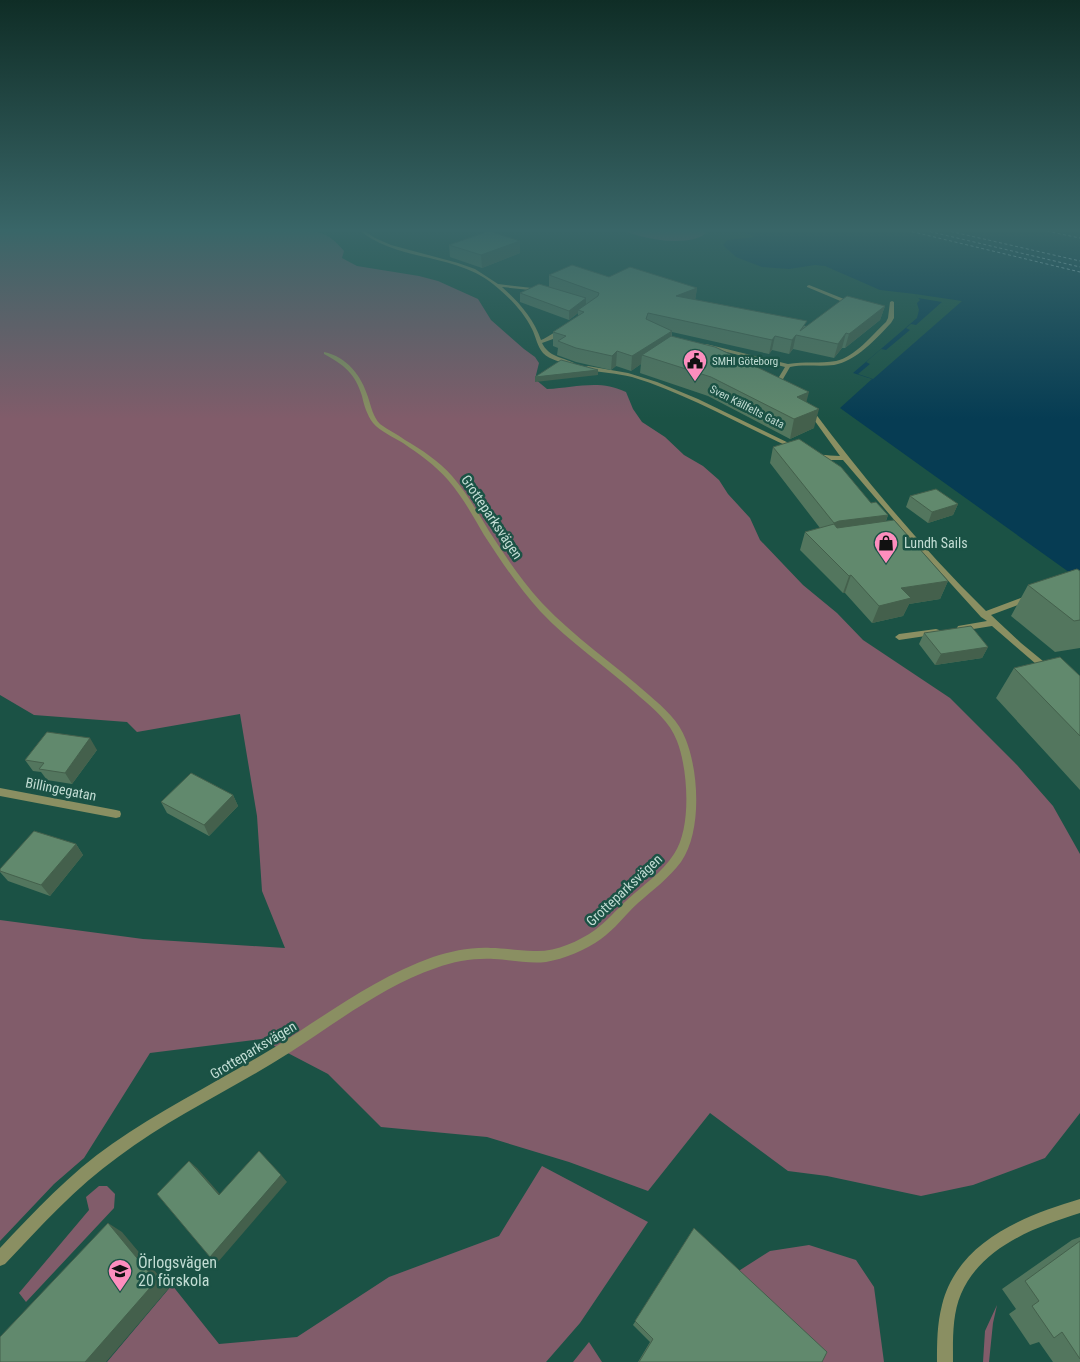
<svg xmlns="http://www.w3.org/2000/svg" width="1080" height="1362" viewBox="0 0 1080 1362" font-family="'Roboto Condensed',sans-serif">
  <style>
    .green { fill: #815c6a }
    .water { fill: #063c53 }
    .pier { fill: #1b5245 }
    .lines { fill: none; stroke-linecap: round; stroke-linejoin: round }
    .ferry { stroke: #c0e2f6; stroke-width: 1; stroke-dasharray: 3 2.5; stroke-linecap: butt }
    .minor { fill: #8a8f62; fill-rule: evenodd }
    .wall { fill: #53765e }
    .shaded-wall { fill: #44604c }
    .building { fill: #61896d; stroke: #44604c }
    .labels { text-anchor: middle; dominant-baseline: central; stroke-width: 5; stroke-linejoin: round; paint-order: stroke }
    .far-poi-label { font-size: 11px; fill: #c2ddd4; stroke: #1b5245; text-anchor: start }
    .far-street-label { font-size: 11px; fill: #c2ddd4; stroke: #1b5245 }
    .street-label { font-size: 14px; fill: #c2ddd4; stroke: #1b5245 }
    .poi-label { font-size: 14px; fill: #c2ddd4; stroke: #1b5245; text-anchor: start }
    .near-poi-label { font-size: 16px; fill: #c2ddd4; stroke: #1b5245; text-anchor: start }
  </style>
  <rect width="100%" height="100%" fill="#1b5245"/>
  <path class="green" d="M0,229H301C322,232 330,234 344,251L342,258L357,266L419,276L438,281L478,299L491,320L524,349L535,357L539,363L535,379L547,389C575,388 599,379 626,392L633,409L642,422L665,437L684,455L703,466L719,480L728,494L750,518L760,540L803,585L837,613L863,640L950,698L1017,765L1053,806L1080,854V1113L1045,1158L973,1185L921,1196L827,1176L788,1171L710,1113L648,1191L569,1162L487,1137L381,1127L328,1074L261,1039L150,1053L84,1158L54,1184L0,1241V920L143,939L285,948L262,891L257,816L240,714L137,732L127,722L34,715L0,695Z
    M621,229H703L706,233C689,248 640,239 621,229Z
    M542,1166L648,1222L580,1323L546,1362H107L172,1285L219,1344L297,1337L389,1277L499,1236Z
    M99,1186H107L115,1194L114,1208L26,1302L19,1293L89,1210L86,1197Z
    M809,1245L856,1260L874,1287L884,1362H822L826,1354L737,1272L770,1251Z
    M997,1305L993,1323L989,1362H983L985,1331Z
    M589,1342L602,1362H573Z"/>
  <path class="water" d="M738,229H1080V580L840,408L872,379L853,373L917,318L919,310L917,303L920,300L915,294L880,290L825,266L815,265L789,269L762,267L736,257L723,245L727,240L755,237Z"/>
  <path class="pier" d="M915,294L962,301L873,379L858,374L870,364L866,362L881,349L886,350L910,330L906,328L911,324L916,325L942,302L918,298Z"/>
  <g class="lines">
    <path class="ferry" d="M901,229L1080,272
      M919,229L1080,267
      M940,229L1080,261
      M1036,229L1080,238"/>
    <path class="minor" d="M358,229H362L375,238L391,245L458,263L475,269L498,284L541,289V291H539L502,287C519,302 534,319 541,340C549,337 557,329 564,329V331L553,339L542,343C549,357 562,357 574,363L571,365C561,362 550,360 543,353C537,346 536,337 532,329C523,310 505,293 489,281C450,253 395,261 358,229Z
      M809,285L854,303V304L850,305L807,287V286Z
      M892,301L894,302V318L891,323C876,339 856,361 834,365C819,367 804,364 790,367L783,379L772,383L769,381L770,380L779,377L785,367L703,346L706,344L788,364C804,361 820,364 836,361C855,357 872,335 886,322L888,318L890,302Z
      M324,352C347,357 361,375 368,397C371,406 373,417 380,424C388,430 397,434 405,440C422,450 439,461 452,476C467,493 478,513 489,531C505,556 522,581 542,603C574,637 614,664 649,695C664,708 679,721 686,740C699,773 702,832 681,862C669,878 653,890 638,903C625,915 615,929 601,939C586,950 564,959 546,962C529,964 512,960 494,959C475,958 455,961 436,968C383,986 336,1023 289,1053C233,1089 171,1117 118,1157C76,1187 41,1226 5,1264L0,1266V1248C35,1211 70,1173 112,1144C164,1108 221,1080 275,1047C326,1015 376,977 433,957C452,951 471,947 491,948C505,948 520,951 534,951C555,952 578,942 595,930C607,921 616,910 627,900C643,885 662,873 674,854C692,828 688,769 677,741C670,722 654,709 640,697C607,667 570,643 540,611C519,588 501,561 484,535C473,516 462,496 448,480C435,465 419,454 403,443C393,437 380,431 373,423C367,415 364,405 362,396C355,373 344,365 324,354Z
      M588,366L628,373L657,382L698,399L799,448L794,449C740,425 688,394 632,377C617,373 601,373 586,369V367Z
      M808,409H812C865,480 923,549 986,611L1026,596H1032L1033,598L1032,600L991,615L1021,643L1049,666L1050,668L1049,670H1043L992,626L961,631L958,630L957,628L958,626L987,621L981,617L914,543L843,460H826L816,457V455C823,454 832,456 840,456L807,410Z
      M936,629L939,630L940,632L939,634L899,640L895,637L899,634Z
      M0,788L116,810L120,811L121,814L120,817L116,818L0,796Z
      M1080,1199V1213C1035,1227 981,1247 961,1294C952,1315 953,1340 953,1362H937C937,1343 937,1324 942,1305C958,1241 1023,1216 1080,1199Z"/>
  </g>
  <path class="wall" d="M449,245L520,253L482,268L450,257Z
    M549,275L609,277L697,288L695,300L806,326L885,306L880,320L845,348H842L834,358L793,349L789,354L772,350L769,354L672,332V336L807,402L814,428L790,439L708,396L640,373L641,364L631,371L616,366L611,370L576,362L557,355L558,348L553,346V332L578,316V313L569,320L520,302V293L549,287Z
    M773,447L871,503L888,515L886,521L948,581L940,599L909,604L903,616L872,623L845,593H843L800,550L805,532L820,528L770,463Z
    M910,496L958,504L953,515L928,523L906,507Z
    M1080,571V648L1055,652L1011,616L1028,585Z
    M924,633L988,647L982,658L935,665L919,644Z
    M1014,668L1080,676V790L996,698Z
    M97,750L72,784L47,780L41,772L33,771L25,760Z
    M233,795L238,806L209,836L167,813L161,802Z
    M76,844L83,855L50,896L8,881L0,872V869Z
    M694,1228L822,1362H638L650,1342L633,1325Z
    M1080,1237V1362H1053L1039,1342L1030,1345L1009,1314L1016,1309L1002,1289L1072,1240Z"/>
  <path class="shaded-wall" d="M520,241V253L482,268L481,255Z
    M697,288L695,301L676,296Z
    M586,298V308L578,310V313L569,320V311Z
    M885,306L880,320L845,348L849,334Z
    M672,331L670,345L642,355L641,364L631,371L632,356Z
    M846,333L842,348L834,358L838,344Z
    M796,335L793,349L789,354L792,340Z
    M775,336L772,350L769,354L772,340Z
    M617,351L616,366L611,370L612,356Z
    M598,370V375L535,382V377Z
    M809,392L804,411L797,397Z
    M819,409L814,428L790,439L794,419Z
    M958,504L953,515L928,523L932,512Z
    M888,515L882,531L829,540L834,523L839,521Z
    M851,575L845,593H843L849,576Z
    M948,581L940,599L909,604L903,616L872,623L879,606L901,588Z
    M988,647L982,658L935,665L941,654Z
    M90,738L97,750L72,784L65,773Z
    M233,795L238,806L209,836L204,825Z
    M76,844L83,855L50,896L41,885Z
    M189,1161L197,1168L226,1201L219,1195Z
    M281,1175L287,1182L218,1262L210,1257Z
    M108,1223L122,1232L169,1288L106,1362H85Z"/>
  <path class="building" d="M489,231L520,241L481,255L449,245Z
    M572,265L609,277L630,267L697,288L676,296L807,321L800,331L847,296L885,306L849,334L846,333L838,344L796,335L792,340L775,336L772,340L648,313L646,319L672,331L632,356L617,351L612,356L576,348L558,341L566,336L553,332L584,312L578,310L598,296L599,293L549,275Z
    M539,284L586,298L569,311L520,293Z
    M671,336L715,347L809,392L797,397L819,409L794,419L711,377L642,355Z
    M561,360L598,370L535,377Z
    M799,439L841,467L871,503L876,502L888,515L839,521L834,523L773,447Z
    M936,489L958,504L932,512L910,496Z
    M894,520L948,581L901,588L911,598L879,606L851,575L849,576L805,532L834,524L837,528Z
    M1077,569L1080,571V620L1074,621L1028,585Z
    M971,626L988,647L941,654L924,633Z
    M1060,657L1080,676V736L1014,668Z
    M47,732L90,738L65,773L39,769L44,763L25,760Z
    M191,773L233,795L204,825L161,802Z
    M34,831L76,844L41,885L0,871V869Z
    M259,1151L281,1175L210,1257L157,1194L189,1161L219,1195Z
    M108,1223L156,1281L85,1362H0V1337Z
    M694,1228L827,1352L822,1362H639L653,1339L635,1321Z
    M1080,1241V1359L1062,1332L1054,1338L1032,1306L1039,1301L1025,1281Z"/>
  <linearGradient id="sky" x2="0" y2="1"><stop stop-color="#0f2d26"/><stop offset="0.55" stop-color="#396668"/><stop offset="1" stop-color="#396668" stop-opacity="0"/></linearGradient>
  <rect width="1080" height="419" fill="url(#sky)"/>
  <defs>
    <g id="civic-pin" transform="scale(1.25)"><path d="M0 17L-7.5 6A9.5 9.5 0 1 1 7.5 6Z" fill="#fd8ebe" stroke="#1b5245"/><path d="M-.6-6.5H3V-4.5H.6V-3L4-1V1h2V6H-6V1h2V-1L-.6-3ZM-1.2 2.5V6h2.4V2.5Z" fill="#111"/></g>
    <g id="shop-pin" transform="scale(1.25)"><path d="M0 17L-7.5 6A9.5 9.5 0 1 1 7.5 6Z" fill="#fd8ebe" stroke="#1b5245"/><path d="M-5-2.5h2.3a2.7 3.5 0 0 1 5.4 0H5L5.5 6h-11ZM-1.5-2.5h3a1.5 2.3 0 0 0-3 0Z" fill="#111"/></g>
    <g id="school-pin" transform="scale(1.25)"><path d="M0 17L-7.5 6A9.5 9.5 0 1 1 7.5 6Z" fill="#fd8ebe" stroke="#1b5245"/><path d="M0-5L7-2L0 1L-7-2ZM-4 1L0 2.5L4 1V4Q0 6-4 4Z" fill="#111"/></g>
  </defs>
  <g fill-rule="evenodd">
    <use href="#civic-pin" x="695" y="361"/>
    <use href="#shop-pin" x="886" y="543"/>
    <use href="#school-pin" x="120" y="1271"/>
  </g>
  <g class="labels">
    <g class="far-poi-label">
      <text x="712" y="361">SMHI Göteborg</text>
    </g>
    <g class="far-street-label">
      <text transform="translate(747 407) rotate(27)">Sven Källfelts Gata</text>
    </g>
    <g class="street-label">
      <text transform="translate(492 517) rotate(56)">Grotteparksvägen</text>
      <text transform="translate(61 789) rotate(11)">Billingegatan</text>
      <text transform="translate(624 890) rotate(-43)">Grotteparksvägen</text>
      <text transform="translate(253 1050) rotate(-31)">Grotteparksvägen</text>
    </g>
    <g class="poi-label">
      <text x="904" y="543">Lundh Sails</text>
    </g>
    <g class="near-poi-label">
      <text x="138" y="1262">Örlogsvägen<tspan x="138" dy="18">20 förskola</tspan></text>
    </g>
  </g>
</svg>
